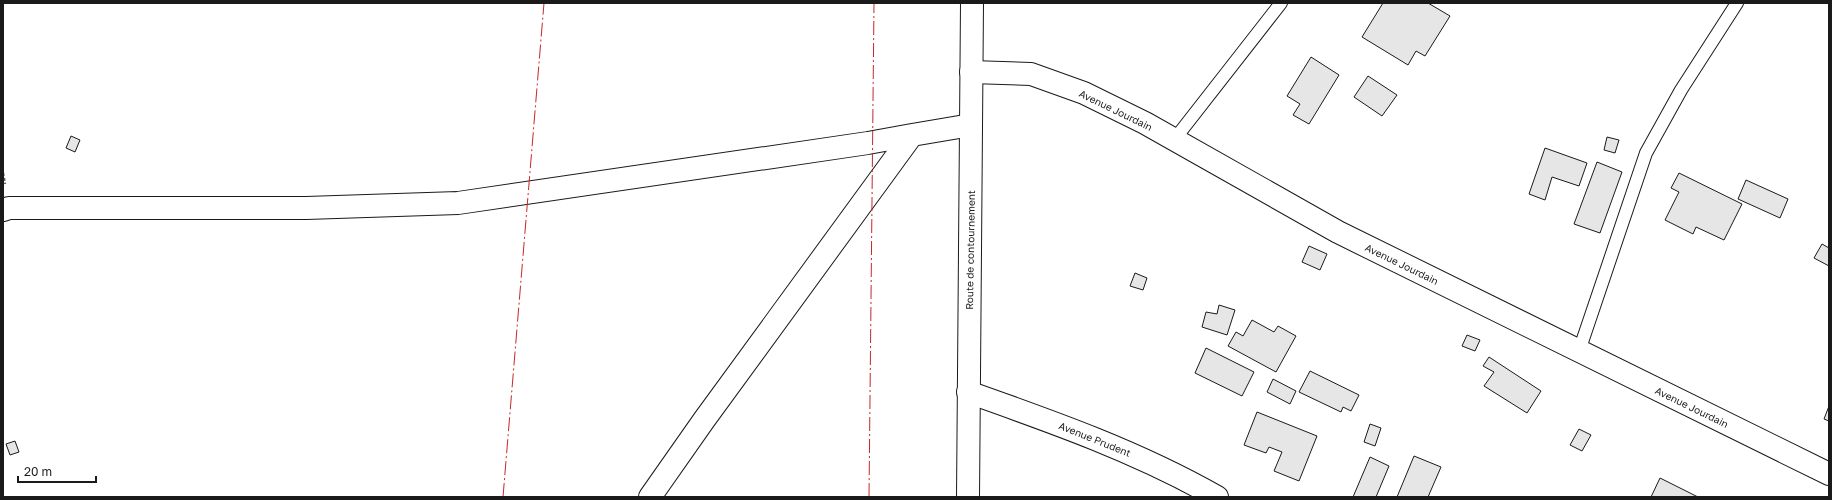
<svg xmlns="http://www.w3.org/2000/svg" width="1832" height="500" viewBox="0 0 1832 500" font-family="'Golos Text',sans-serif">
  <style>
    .building { fill: #e6e6e6; stroke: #1a1a1a }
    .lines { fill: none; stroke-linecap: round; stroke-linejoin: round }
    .lane-casing { stroke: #1a1a1a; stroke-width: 14 }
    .street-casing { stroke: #1a1a1a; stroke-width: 24 }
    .secondary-casing { stroke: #1a1a1a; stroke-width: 24 }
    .path { stroke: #5f5f5f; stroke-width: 2.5; stroke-dasharray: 3 2; stroke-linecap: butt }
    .lane { stroke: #fff; stroke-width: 12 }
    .street { stroke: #fff; stroke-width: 22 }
    .secondary { stroke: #fff; stroke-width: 22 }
    .power { stroke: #c62828; stroke-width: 1; stroke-dasharray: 14 3 2 3; stroke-linecap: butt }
    .labels { text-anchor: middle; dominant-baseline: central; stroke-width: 3; stroke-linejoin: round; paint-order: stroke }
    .street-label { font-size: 10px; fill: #1a1a1a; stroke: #fff }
  </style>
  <rect width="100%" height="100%" fill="#fff"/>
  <path class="building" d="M1383,3H1428L1450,16L1425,56L1416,51L1408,65L1362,37Z
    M1311,57L1339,75L1309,124L1293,115L1300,104L1287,96Z
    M1368,76L1397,95L1382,116L1354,97Z
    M71,136L80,140L75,152L66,148Z
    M1607,137L1619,140L1615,153L1604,150Z
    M1545,148L1587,163L1579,186L1552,177L1545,200L1529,194Z
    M1597,162L1622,172L1600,233L1574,224Z
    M1679,173L1742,204L1724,240L1696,227L1693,234L1665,220L1679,192L1671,188Z
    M1746,180L1788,199L1780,218L1738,199Z
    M1822,244L1829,248V266L1814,258Z
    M1309,246L1327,254L1320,270L1302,262Z
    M1135,273L1147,278L1143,290L1130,286Z
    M1219,305L1235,310L1227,335L1202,327L1206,312L1217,314Z
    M1252,320L1274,332L1278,326L1296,336L1276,372L1228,346L1236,332L1243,336Z
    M1467,335L1480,340L1475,351L1462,346Z
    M1206,348L1254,372L1242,396L1195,373Z
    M1489,357L1541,391L1527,413L1484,386L1494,372L1483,366Z
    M1310,371L1359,395L1351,411L1343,407L1341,412L1299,392Z
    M1273,379L1296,391L1290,404L1267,392Z
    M1829,406V421L1824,419Z
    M1257,412L1317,436L1299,481L1274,471L1282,452L1269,447L1266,453L1244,445Z
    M1370,424L1381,428L1375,446L1364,442Z
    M1579,429L1591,435L1582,451L1570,445Z
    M15,441L19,452L10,455L6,444Z
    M1414,456L1441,467L1428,497H1397Z
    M1370,457L1389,466L1376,497H1353Z
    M1660,478L1698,497H1651Z"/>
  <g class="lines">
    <g class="lane-casing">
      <path id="lane" d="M1174,140L1281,3
        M1579,351L1646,153L1681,90L1737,3"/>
    </g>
    <g class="street-casing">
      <path id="street" d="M971,72L1031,74L1084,93L1145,123L1338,232L1829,474
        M3,210L9,208H306L458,203L868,143L912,135
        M968,392C1053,422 1138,452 1217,497
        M650,497L704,420L912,135L971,125"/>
    </g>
    <g class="secondary-casing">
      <path id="secondary" d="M968,497L972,3"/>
    </g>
    <path class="path" d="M3,173L5,184"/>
    <use href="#lane" class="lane"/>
    <use href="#street" class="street"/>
    <use href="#secondary" class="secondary"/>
    <path class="power" d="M503,497L544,3
      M869,497L874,3"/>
  </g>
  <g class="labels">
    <g class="street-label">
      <text transform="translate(1116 110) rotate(26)">Avenue Jourdain</text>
      <text transform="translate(970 250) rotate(-89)">Route de contournement</text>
      <text transform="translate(1402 264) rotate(26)">Avenue Jourdain</text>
      <text transform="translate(1692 407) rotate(26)">Avenue Jourdain</text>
      <text transform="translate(1095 439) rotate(22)">Avenue Prudent</text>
    </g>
  </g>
  <rect width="1832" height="500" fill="none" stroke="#1a1a1a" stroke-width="8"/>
  <path d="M18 476v6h78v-6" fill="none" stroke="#1a1a1a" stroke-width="2"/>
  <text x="24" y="476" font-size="12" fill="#1a1a1a" stroke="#ffffff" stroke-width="3" paint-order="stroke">20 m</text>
</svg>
